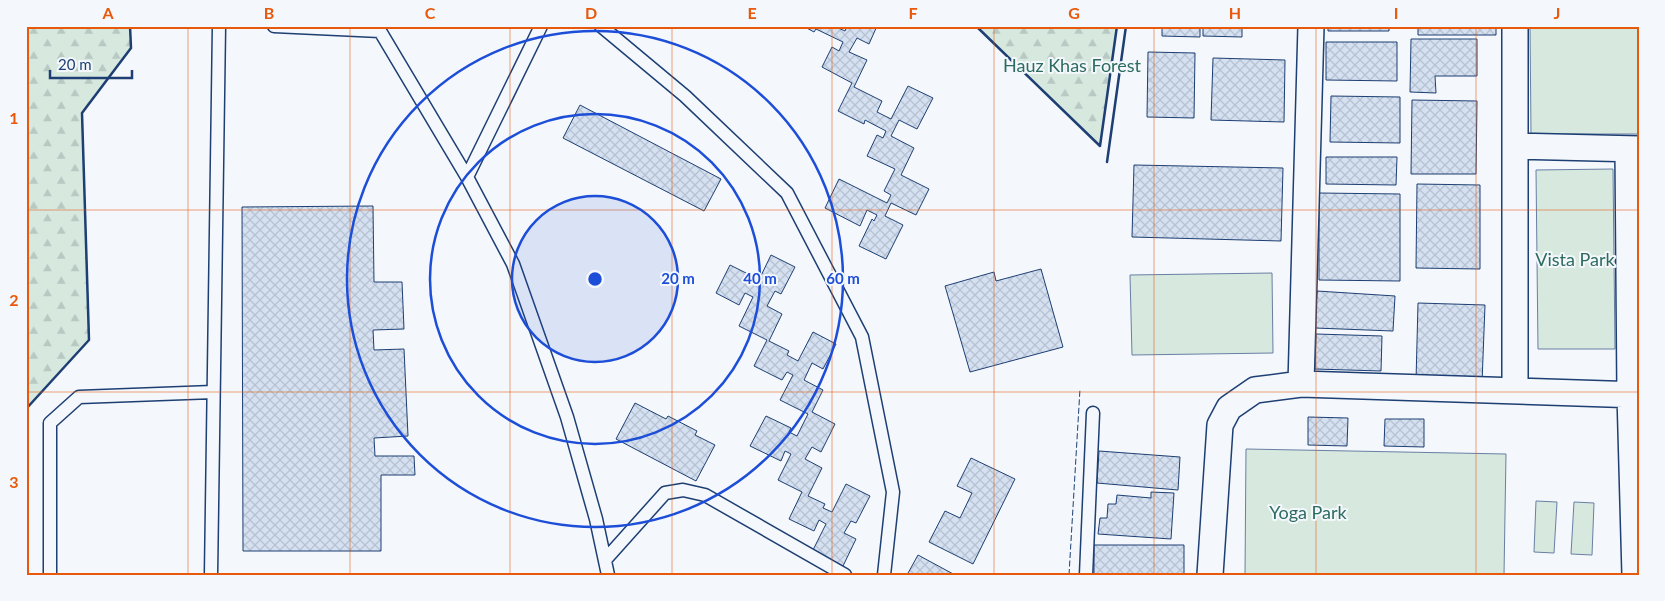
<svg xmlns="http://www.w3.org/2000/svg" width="1665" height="601" viewBox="0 0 1665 601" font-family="Lato,sans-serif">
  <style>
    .forest { fill: url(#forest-firs); stroke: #687fa3 }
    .green { fill: #d7e8df; stroke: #687fa3 }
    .building { fill: url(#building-cross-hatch); stroke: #1d3f73 }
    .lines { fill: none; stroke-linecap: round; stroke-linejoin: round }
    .lane-casing { stroke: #1d3f73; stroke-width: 15 }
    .street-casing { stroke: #1d3f73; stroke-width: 28 }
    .lane { stroke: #f4f7fb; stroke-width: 12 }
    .street { stroke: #f4f7fb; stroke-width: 25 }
    .fence { stroke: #1d3f73; stroke-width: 1; stroke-dasharray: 6 2.5; stroke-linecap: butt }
    .wall { stroke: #1d3f73; stroke-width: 2.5 }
    .grid { fill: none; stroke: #e8590c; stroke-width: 1; stroke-opacity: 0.55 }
    .ring { fill: none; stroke: #1d4ed8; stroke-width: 2.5 }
    .labels { text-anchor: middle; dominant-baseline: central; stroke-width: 4; stroke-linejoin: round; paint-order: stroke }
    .park-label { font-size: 18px; fill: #2c6c60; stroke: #f4f7fb }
    .centre { fill: #1d4ed8; stroke: #f4f7fb; stroke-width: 2.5 }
    .ring-label { font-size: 15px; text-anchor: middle; font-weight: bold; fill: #1d4ed8; stroke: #f4f7fb; stroke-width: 4; stroke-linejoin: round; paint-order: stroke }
    .neatline { fill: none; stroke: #e8590c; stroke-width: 2 }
    .grid-label { font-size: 16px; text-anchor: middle; font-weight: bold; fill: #e8590c }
  </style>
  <defs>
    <pattern id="forest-firs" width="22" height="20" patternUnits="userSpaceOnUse" patternTransform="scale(1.25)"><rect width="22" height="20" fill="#d7e8df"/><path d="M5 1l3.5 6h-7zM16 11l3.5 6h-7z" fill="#b8c8c3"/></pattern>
    <pattern id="building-cross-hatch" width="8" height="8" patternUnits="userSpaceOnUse" patternTransform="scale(1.25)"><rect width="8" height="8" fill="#d5e0f0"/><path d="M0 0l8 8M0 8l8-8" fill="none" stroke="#b6c1d1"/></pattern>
  </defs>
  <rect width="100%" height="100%" fill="#f4f7fb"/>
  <path class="forest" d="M26,26H130L131,48L82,113L89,340L26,409Z
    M976,26H1117L1100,146Z"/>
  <path class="green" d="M1530,26H1639V134H1531Z
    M1613,169L1615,349H1538L1536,170Z
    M1272,273L1273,353L1132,355L1130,275Z
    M1246,449L1506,454L1504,575H1245Z
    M1536,501L1557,502L1554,553L1534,552Z
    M1574,502L1594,503L1592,555L1571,554Z"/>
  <path class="building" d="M803,26H834L845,31L847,26H877L869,44L857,38L849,52L867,60L854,87L882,101L877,112L891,119L908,86L933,98L917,129L899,120L891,136L914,148L901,175L929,189L916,215L891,203L885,216L903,225L886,259L859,246L872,219L874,221L877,215L867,210L860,226L825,208L839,179L887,203L891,195L884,191L895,169L867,156L877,135L883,138L886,131L865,120L864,124L838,111L852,83L822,67L832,47L839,51L843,42L816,29L814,32Z
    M1162,26H1200V37L1162,36Z
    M1203,26H1242V37L1203,36Z
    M1328,26H1389V31H1328Z
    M1418,26H1496V35H1418Z
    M1411,39H1477V76H1435L1436,93L1410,92Z
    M1326,42H1397V81L1326,80Z
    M1148,52L1195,53L1194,118L1147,117Z
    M1213,58L1285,60L1284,122L1211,120Z
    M1331,96L1400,97V143L1330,142Z
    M1412,100L1477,101L1476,174H1411Z
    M580,105L721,179L704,211L563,138Z
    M1326,157H1397L1396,185L1326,184Z
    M1134,165L1283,168L1281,241L1132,237Z
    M1417,184L1480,185V269L1416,268Z
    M1319,193L1400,194V281L1319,280Z
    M373,206L374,282H402L404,329L373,330L374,350L404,349L408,436L374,438L375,456H414L415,475H381V551H243L242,207Z
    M771,255L795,267L781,294L775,291L767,306L782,314L769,341L789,351L787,355L798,361L813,332L836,344L823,369L812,363L804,380L823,390L812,412L835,424L821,452L812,447L805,459L822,468L808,496L825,504L823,508L832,512L846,484L870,496L856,523L851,521L844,533L856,539L843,566L813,550L826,524L819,520L814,531L789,519L802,492L778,480L791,454L785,451L781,461L750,446L766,416L791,428L789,432L797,436L808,414L780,400L793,375L787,372L782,380L754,366L767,340L739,326L753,297L745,293L739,305L716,293L730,265L754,277L751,281L757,284Z
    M1041,269L1063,347L970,372L945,286L994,272L996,281Z
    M1317,291L1395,296L1393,331L1315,328Z
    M1418,303L1485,305L1482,383L1416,381Z
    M1316,334L1382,336L1381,371L1315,369Z
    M635,403L666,419L668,416L697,431L695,435L715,445L696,481L616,439Z
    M1308,417L1348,418L1347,446L1308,445Z
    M1385,419H1424V447L1384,446Z
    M1099,451L1180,457L1178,490L1097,483Z
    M971,458L1015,479L973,564L929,542L945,511L960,518L972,493L957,486Z
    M1151,492L1174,493L1171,539L1098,534L1100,518H1107L1108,504H1116L1117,495L1151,498Z
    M1094,545H1184V575H1094Z
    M918,555L955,575H907Z"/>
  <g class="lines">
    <g class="lane-casing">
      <path id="lane" d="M274,26L380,31L467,177L513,264L567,417L596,519L608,575
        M601,26L685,96L787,193L862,337L893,492L884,575
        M467,177L541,26
        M605,560L665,493L683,490L705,495L845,575
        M50,575V423L79,397L213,392
        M211,575L219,26
        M1086,575L1093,413"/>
    </g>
    <g class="street-casing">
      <path id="street" d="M1516,146L1639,149
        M1628,149L1630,395L1635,575
        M1301,384L1311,26
        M1515,391V26
        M1210,575L1220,425L1229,408L1255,390L1301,384L1639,395"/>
    </g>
    <use href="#lane" class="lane"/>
    <use href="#street" class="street"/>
    <path class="fence" d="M1069,575L1080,389"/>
    <path class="wall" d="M976,26L1100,146L1117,26
      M1107,162L1126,26
      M26,409L89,340L82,113L131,48L130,26"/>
  </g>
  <path class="grid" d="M188,26V575M350,26V575M510,26V575M672,26V575M832,26V575M994,26V575M1154,26V575M1316,26V575M1476,26V575M26,210H1639M26,392H1639"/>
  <circle cx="595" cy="279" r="83" fill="#1d4ed8" fill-opacity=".12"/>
  <g class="ring">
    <circle cx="595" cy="279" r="83"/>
    <circle cx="595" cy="279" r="165"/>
    <circle cx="595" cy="279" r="248"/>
  </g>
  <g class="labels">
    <g class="park-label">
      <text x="1072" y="65">Hauz Khas Forest</text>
      <text x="1575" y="259">Vista Park</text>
      <text x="1308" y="512">Yoga Park</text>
    </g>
  </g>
  <circle cx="595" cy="279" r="8" class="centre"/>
  <g class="ring-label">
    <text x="678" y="284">20 m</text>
    <text x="760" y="284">40 m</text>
    <text x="843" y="284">60 m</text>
  </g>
  <rect width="1665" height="601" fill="none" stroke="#f4f7fb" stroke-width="55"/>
  <path d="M50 70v8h82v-8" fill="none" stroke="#1d3f73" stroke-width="2.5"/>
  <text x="58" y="70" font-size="15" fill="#1d3f73" stroke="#f4f7fb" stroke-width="4" paint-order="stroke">20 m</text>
  <rect x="28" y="28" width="1610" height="546" class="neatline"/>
  <g class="grid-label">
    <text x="108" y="19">A</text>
    <text x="269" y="19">B</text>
    <text x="430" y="19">C</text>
    <text x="591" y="19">D</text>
    <text x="752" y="19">E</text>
    <text x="913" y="19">F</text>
    <text x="1074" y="19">G</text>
    <text x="1235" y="19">H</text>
    <text x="1396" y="19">I</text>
    <text x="1557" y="19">J</text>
    <text x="14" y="124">1</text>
    <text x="14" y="306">2</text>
    <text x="14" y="488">3</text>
  </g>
</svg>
